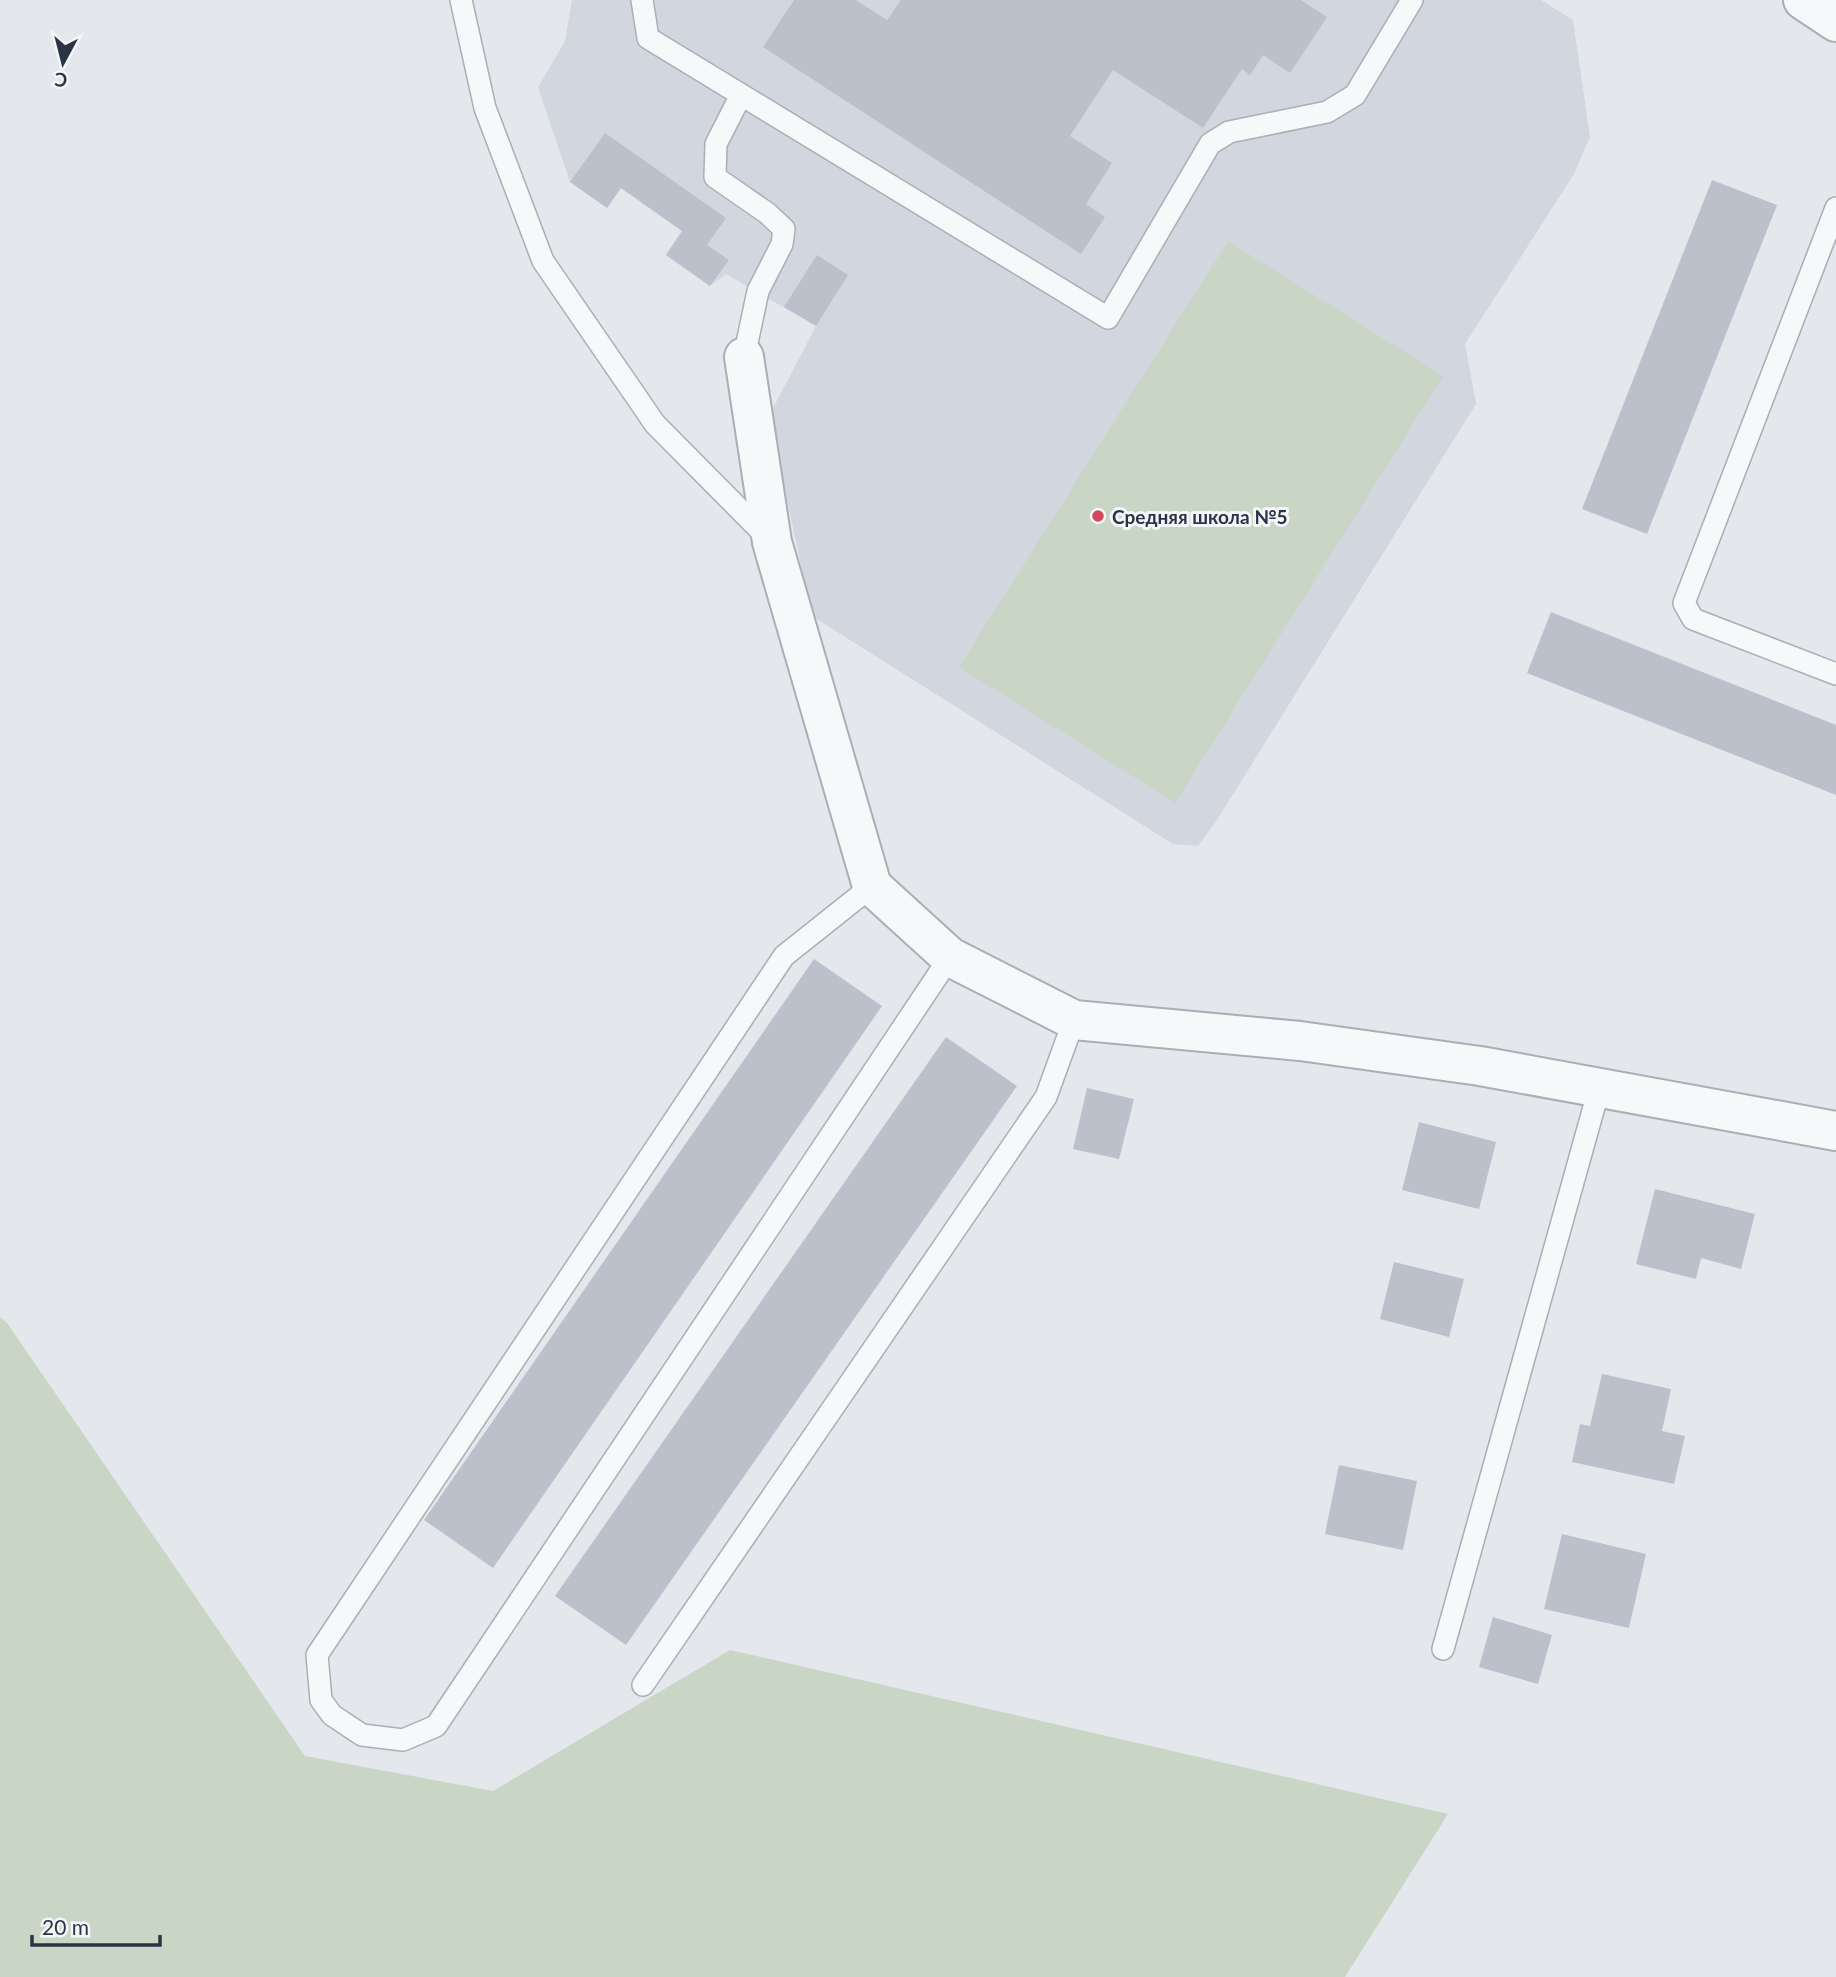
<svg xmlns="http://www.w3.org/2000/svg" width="1836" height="1977" viewBox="0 0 1836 1977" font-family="Lato,sans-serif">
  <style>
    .built { fill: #d2d6de }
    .green { fill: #c9d6c5 }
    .building { fill: #bbc0ca }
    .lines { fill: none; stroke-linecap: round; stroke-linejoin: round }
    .lane-casing { stroke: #a9aeb7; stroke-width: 24 }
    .street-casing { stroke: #a9aeb7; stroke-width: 42 }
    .lane { stroke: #f7f8fa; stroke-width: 21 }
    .street { stroke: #f7f8fa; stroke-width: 38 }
    .poi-dot { fill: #d1495b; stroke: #f4f6f9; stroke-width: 2.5 }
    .labels { text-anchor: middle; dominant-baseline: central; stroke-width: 6; stroke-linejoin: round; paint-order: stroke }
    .poi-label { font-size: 19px; font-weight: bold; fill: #2b3445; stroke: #f4f6f9; text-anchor: start }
  </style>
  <rect width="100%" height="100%" fill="#e4e7ec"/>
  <path class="built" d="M572,0H1541L1573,20L1590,137L1574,174L1465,344L1476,404L1217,820L1198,846L1173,844L812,616L769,416L816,326L726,274L710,286L666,255L682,231L621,188L607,208L570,182L538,87L565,41Z"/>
  <path class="green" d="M1228,241L1443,376L1175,803L959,667Z
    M0,1317L7,1323L305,1756L493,1791L730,1650L1448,1814L1345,1977H0Z"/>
  <path class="building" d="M794,0H856L887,20L901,0H1301L1327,17L1290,73L1263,55L1250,75L1242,69L1203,128L1113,70L1070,136L1112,163L1086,204L1105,217L1081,254L763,47Z
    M605,133L726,218L707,245L729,260L710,286L666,255L682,231L621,188L607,208L570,182Z
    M1712,180L1777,205L1647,534L1582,509Z
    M817,255L848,275L816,326L784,307Z
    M1551,612L1836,725V795L1527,673Z
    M814,959L882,1006L493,1568L424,1520Z
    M946,1037L1017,1086L626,1645L555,1596Z
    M1087,1088L1134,1099L1119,1159L1073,1149Z
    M1419,1122L1496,1142L1479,1209L1402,1190Z
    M1655,1189L1755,1214L1741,1269L1701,1258L1696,1279L1636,1264Z
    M1394,1262L1464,1279L1449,1337L1380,1319Z
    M1602,1374L1671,1389L1662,1431L1685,1436L1674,1484L1572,1462L1580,1424L1590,1426Z
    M1339,1465L1417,1481L1403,1550L1325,1534Z
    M1562,1534L1646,1554L1629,1628L1544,1609Z
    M1493,1617L1552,1635L1538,1684L1479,1667Z"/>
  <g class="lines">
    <g class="lane-casing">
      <path id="lane" d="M461,0L485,108L543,261L655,424L768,538
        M642,0L648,38L1108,318L1210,144L1229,132L1327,112L1355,95L1412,0
        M741,95L716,144L715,177L767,213L784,229L782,244L758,291L744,357
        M1836,208L1684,603L1693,619L1836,674
        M872,886L784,956L317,1655L321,1700L332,1715L362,1735L403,1740L436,1726L950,957
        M1443,1649L1599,1089
        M643,1685L1046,1097L1074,1020"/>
    </g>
    <g class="street-casing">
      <path id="street" d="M1803,0L1836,22
        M744,357L772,542L872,886L950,957L1074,1020L1300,1041L1480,1066L1836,1131"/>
    </g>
    <use href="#lane" class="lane"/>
    <use href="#street" class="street"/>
  </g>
  <circle class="poi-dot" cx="1098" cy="516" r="7"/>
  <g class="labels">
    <g class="poi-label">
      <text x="1112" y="516">Средняя школа №5</text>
    </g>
  </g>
  <g transform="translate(63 63) rotate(187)" stroke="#f4f6f9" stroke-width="5" paint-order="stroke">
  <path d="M0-5L12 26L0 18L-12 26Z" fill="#2b3445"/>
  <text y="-10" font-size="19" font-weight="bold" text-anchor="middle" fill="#2b3445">С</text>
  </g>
  <path d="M32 1935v10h128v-10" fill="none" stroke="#2b3445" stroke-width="3.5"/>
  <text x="42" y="1935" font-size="21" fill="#2b3445" stroke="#f4f6f9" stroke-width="5" paint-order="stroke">20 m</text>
</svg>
